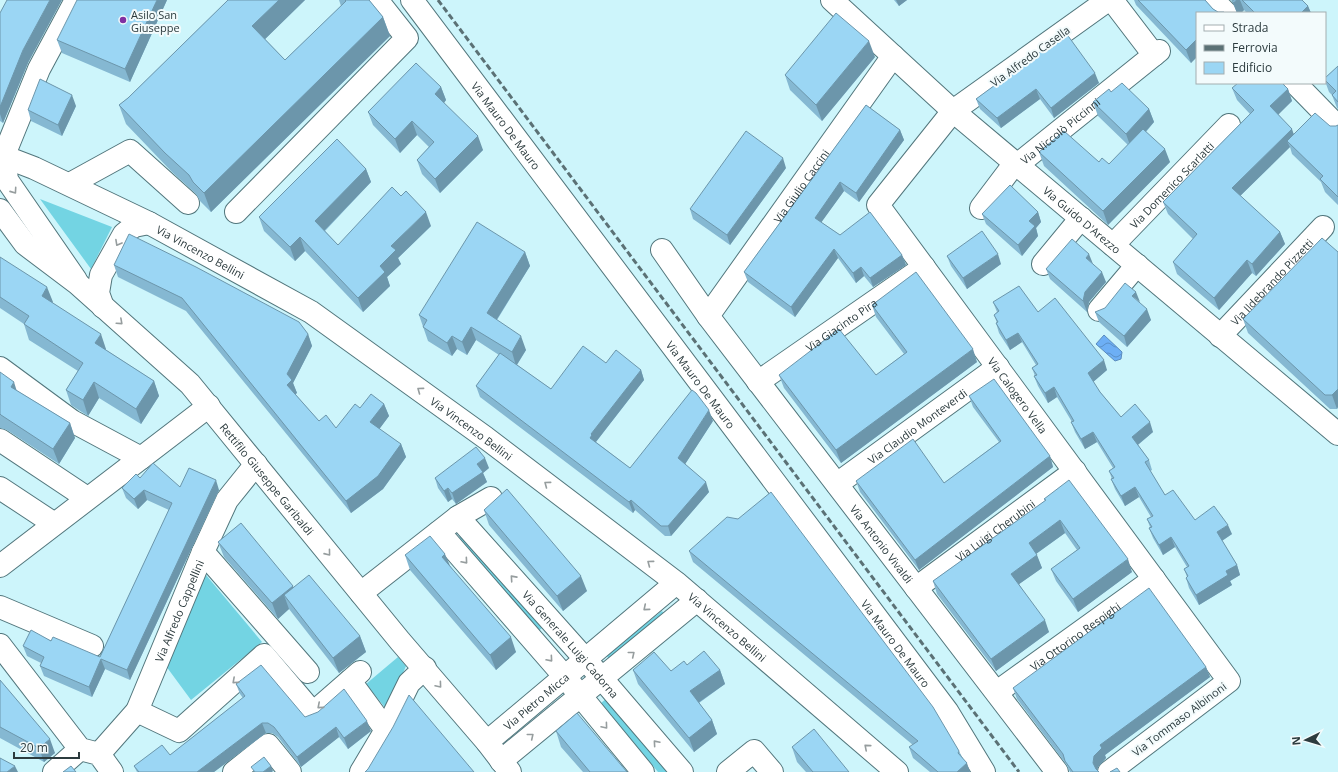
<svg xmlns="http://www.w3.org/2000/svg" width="1338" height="772" viewBox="0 0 1338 772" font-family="'Open Sans',sans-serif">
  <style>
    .grass { fill: #73d4e3 }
    .water { fill: url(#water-waves); stroke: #5a8cbe }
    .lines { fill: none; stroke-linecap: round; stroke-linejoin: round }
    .minor-casing { stroke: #52767c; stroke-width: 24 }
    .major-casing { stroke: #52767c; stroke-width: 24 }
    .minor { stroke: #fff; stroke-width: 22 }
    .major { stroke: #fff; stroke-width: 22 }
    .rail { stroke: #5b7175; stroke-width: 3; stroke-dasharray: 6 3; stroke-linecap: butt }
    .wall { fill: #85b8d2 }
    .shaded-wall { fill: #6c96ab }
    .building { fill: #9bd6f4; stroke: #6c96ab }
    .oneway { stroke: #969d9e }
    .poi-dot { fill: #8031a2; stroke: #f3fbfc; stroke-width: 1.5 }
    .labels { text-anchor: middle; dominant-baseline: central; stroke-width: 4; stroke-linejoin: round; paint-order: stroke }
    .poi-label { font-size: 11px; fill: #2c3b3e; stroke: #f3fbfc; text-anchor: start }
    .street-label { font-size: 11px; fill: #2c3b3e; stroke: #f3fbfc }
  </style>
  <defs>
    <pattern id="water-waves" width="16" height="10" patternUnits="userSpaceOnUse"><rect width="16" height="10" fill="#6daff5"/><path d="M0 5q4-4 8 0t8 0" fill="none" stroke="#5a90c8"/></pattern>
  </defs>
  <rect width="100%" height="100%" fill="#cdf5fb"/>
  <path class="grass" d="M40,199L112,227L91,269Z
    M463,535L542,628L535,634L456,540Z
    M206,575L262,642L191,700L163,662Z
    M662,611L665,615L609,659L606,655Z
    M398,657L406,666L387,710L366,684Z
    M607,698L669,772H658L601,703Z"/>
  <path class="water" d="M1104,335L1122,352L1121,359L1115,361L1096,344Z"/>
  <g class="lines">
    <g class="minor-casing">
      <g id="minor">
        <path id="s1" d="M412,0L947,711L984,772"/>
        <path id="s2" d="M832,0L953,111L1338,434"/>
        <path id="s3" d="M1108,0L953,111L878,205L1229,681L1109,772"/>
        <path d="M1112,0L1154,55"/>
        <path d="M1213,0L1226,13"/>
        <path d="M1295,83L1338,127"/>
        <path id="s4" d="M1017,165L1159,51"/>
        <path d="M70,184L130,151L188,203"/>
        <path d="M981,208L1015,163"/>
        <path d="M236,212L407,38L377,0"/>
        <path id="s5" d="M1113,245L1229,125"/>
        <path id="s6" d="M662,250L708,316L1057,772"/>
        <path d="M1043,264L1081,218"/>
        <path d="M76,280L7,180L4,155L39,69L76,0"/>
        <path d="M103,307L98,293L101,275L124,234L134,226L149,223"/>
        <path d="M1099,310L1137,265"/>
        <path id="s7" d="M708,316L893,56"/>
        <path id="s8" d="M1220,336L1323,227"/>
        <path d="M0,368L72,421L141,458"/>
        <path id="s9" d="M758,382L924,267"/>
        <path d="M0,440L87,498"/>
        <path id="s10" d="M837,484L998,367"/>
        <path d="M0,488L53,523"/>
        <path id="s11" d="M458,517L586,660L682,772"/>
        <path d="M439,532L565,677L643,772"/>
        <path d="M203,552L308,672"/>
        <path d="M0,566L209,406"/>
        <path id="s12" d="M916,588L1075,471"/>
        <path d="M361,593L458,517L491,498"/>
        <path d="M0,607L92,646"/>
        <path d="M0,645L80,749L99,754L112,772"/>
        <path d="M350,681L386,730"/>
        <path id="s13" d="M997,692L1154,579"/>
        <path d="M137,711L179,731L264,655L313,713L360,672"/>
        <path id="s14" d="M487,742L676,583"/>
        <path id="s15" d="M99,754L137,711L203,552L227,500L256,464"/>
        <path d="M501,761L697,600"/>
        <path d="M54,772L80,749"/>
        <path d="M234,772L268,745L290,772"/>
        <path d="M361,772L386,730L409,683L425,668"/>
        <path d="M728,772L754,751L772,772"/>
      </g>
    </g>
    <g class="major-casing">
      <g id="major">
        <path id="s16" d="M0,155L34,168L149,223L311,312L486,438L678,584L897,772"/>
        <path id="s17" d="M0,210L25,244L78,284L190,384L400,641L487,742L510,772"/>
      </g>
    </g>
    <use href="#minor" class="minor"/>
    <use href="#major" class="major"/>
    <path class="rail" d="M438,0L1019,772"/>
  </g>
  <path class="wall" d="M167,0L130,82L62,53L57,40Z
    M228,0H305L265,39L285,60L341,6L339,0H369L383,17L390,36L211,212L200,201L196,194L172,172L126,124L119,105L128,98Z
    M894,0H907L899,6Z
    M1134,0H1205L1213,9L1218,12L1191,63L1136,5Z
    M1231,0H1302L1308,6L1311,13H1247L1244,10L1241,13H1237L1233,3Z
    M0,13L28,63L3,123L0,121Z
    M1066,33L1099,83L1054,118L1040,99L1001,128L980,109L976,99Z
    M875,57L822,121L790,90L785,75Z
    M1338,66V109L1337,108L1332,95L1329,92L1325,81V78Z
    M441,87L446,100L444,103L483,150L440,193L422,174L417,160L429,147L417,135L400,153L373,125L368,112Z
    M1232,88L1288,89L1292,101L1278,114L1294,134L1330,126H1336L1338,125V205L1325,192L1321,182L1292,154L1290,147L1240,196L1280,232L1285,244L1256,276L1252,273L1219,310L1177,274L1173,262L1193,239L1168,214L1163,202L1250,114L1237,100Z
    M1111,92L1149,109L1154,122L1146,132L1170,162L1108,225L1044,166L1039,152L1109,164L1128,145L1098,116L1093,102Z
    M866,105L900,130L904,140L859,202L844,191L821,222L840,235L902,255L906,265L873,287L864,276L856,283L838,258L795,317L748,282L744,272Z
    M76,106L62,136L31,121L28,110Z
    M786,168L730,245L693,219L690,209Z
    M366,169L371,182L325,231L338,245L431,226L398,258L401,264L387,277L390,286L363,312L305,251L295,261L264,231L259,217Z
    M1038,212L1041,222L1036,228L1038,236L1022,256L986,224L982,214Z
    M525,252L530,266L497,320L526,350L517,365L551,389L606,363L641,370L644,380L596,442L630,468L713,421L685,464L709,492L671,536H665L635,510L633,513L480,397L476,386L499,355L476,340L467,355L457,349L452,356L428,341L419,315Z
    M1338,252V407L1337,409H1330L1248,333L1243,319Z
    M947,256L1001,264L967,289L951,266Z
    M0,257L106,349V350L154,381L159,396L141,424L99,398L88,416L71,405L66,390L78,371L29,340L24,324L0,308Z
    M1093,264L1106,282L1089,302L1087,312L1050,279L1046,269Z
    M114,265L308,334L312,346L293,383L297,393L295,394L319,421L336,428L384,404L389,416L379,429L401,444L406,457L383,489L351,513L186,311L118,277Z
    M993,302L1038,312L1107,370L1093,382L1100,392L1121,417L1153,432L1138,445L1149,460L1152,470L1150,471L1165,495L1195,520L1232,534L1222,541L1237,565L1240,575L1230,581L1232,585L1199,605L1189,588L1186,578L1187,577L1184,569L1187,567L1175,547L1163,555L1153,538L1149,528L1150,527L1147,519L1151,517L1139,497L1125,506L1115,489L1111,479H1112L1109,471L1113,468L1097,442L1085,449L1075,432L1071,422H1072L1057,397L1048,403L1038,386L1034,376H1035L1032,368L1036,365L1022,342L1010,350L999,333L996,323H997L994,315L997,312Z
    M1140,303L1151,320L1127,347L1099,322L1095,312Z
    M872,305L977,362L841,463L784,388L779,375H876L904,354L876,317Z
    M0,372L16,390L70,423L75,438L59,464L7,430L0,428Z
    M969,396L1050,456L1053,467L919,570L860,492L856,481L944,483L999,442L973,407Z
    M489,468L483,473L487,482L456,504L452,499L448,502L438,488L435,478Z
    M140,478L180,487L219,490L130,680L105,669L92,697L44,676L40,666L41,663L27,656L23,646L51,641L100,657L169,510L147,500L138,509L126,498L122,488Z
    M1044,499L1132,572L1078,612L1056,581L1051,569L1077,550L1065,533L1036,554L1042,568L1019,584L1049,632L996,671L937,594L933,581L1045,501Z
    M484,510L587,591L563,611L489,525Z
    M218,542L293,586V588L360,636L366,652L339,673L289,609L278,619L224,557Z
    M689,551L959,751L962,757L970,772H930L913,758L909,747L913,745L693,562Z
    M405,555L450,566L516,652L496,670L410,570Z
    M687,665L720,670L725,684L699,703L712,720L717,734L694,752L638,684L633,670L671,671Z
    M1206,667L1210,677L1105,755L1106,758L1098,767L1097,770L1099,772H1070L1066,764L1017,699L1013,688Z
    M0,680L55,753L44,762L0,738Z
    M236,684L305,717L371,731L348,749L339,737L301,767L278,737L272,733H266L214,772H137L134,766L170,755L243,698L240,694Z
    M556,731L627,772H583L561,747Z
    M792,747L849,772H806L797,762Z"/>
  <path class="shaded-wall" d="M50,0H62L28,63L3,123L0,114V107L23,50Z
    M157,0H167L130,82L125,69Z
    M279,0H305L259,45L252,26Z
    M896,0H907L899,6Z
    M1237,0H1240L1244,10L1241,13H1237L1233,3Z
    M1308,6L1311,13H1301Z
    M383,17L390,36L211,212L204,193Z
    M1197,39V57L1191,63L1186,50Z
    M869,41L875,57L822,121L816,105Z
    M1095,73L1099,83L1054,118L1051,108Z
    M441,87L446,100L440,108L435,94Z
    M1036,89L1040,99L1001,128L997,118Z
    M1288,89L1292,101L1275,118L1270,106Z
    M72,95L76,106L62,136L58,125Z
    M1149,109L1154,122L1131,148L1126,134Z
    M412,121L417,135L400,153L395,139Z
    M1292,129L1296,141H1287L1290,147L1236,200L1232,188Z
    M900,130L904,140L859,202L856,193Z
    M478,136L483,150L440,193L435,179Z
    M1165,149L1170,162L1108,225L1103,211Z
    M783,158L786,168L730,245L727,235Z
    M366,169L371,182L320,235L315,221Z
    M840,182L844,191L818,227L815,218Z
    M426,212L431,226L398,258L401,264L387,277L390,286L363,312L358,298L380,266L391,246Z
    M1038,212L1041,222L1036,228L1038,236L1022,256L1018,245L1029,221Z
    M1280,232L1285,244L1256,276L1252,264Z
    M300,237L305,251L295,261L290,247Z
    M834,249L838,258L795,317L791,307Z
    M525,252L530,266L492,327L487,313Z
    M998,254L1001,264L967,289L963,278Z
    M1089,254L1093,264L1086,258Z
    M902,255L906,265L873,287L870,278Z
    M1247,260L1252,273L1219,310L1214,298Z
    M861,267L864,276L856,283L853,273Z
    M1102,272L1106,282L1089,302L1087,312L1083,301L1085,292Z
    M47,287L53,302L47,311L42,296Z
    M1136,292L1140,302L1132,296Z
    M1147,309L1151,320L1127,347L1124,336Z
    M471,327L476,340L467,355L462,342Z
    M1018,333L1022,342L1010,350L1006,340Z
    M101,334L106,349L100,358L95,343Z
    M308,334L312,346L293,383L297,393L291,398L287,385V374Z
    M452,336L457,349L452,356L447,343Z
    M521,336L526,350L516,366L512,352Z
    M973,349L977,362L841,463L836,450Z
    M1104,360L1107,370L1092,383L1088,373Z
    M641,370L644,380L595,443L590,438L591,434Z
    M154,381L159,396L141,424L136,409Z
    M14,382L19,398L11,387Z
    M94,382L99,398L88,416L83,400Z
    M1054,387L1057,397L1048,403L1045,393Z
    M1338,389V407L1337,409L1332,395Z
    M384,404L389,416L375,435L370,422Z
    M709,410L713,421L682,469L678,458Z
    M1150,422L1153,432L1135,447L1132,437Z
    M70,423L75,438L59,464L53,449Z
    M1093,432L1097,442L1085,449L1081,439Z
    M401,444L406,457L383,489L351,513L346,501Z
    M1050,456L1053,467L919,570L915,560Z
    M485,458L489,468L483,473L487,482L456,504L452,493L477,464Z
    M216,480L219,490L130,680L127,670Z
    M706,482L709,492L671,536L668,526Z
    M1135,487L1139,497L1125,506L1121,496Z
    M448,488L452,499L448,502L444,491Z
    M144,490L147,500L138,509L134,499Z
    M631,500L635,510L633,513L629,502Z
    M1060,520L1065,533L1033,556L1029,543Z
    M1228,525L1232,534L1220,542L1217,532Z
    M1171,537L1175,547L1163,555L1159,545Z
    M445,554L451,568L442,557Z
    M1037,555L1042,568L1015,587L1011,574Z
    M1128,559L1132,572L1078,612L1073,599Z
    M1237,565L1240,575L1230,581L1232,585L1199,605L1196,595L1226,571Z
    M581,576L587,591L563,611L557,596Z
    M293,586L298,601L284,595L289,609L278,619L272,603Z
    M1045,620L1049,632L996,671L991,659Z
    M360,636L366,652L339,673L333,658Z
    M511,637L516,652L496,670L490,655Z
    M101,659L105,669L92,697L89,687Z
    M1206,667L1210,677L1105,755L1106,758L1098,767L1097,772L1093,763L1094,756L1100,745Z
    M720,670L725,684L695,705L690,691Z
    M712,720L717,734L694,752L689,738Z
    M367,721L371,731L348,749L344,738Z
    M262,723L266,733L214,772H197Z
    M336,727L339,737L301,767L297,757Z
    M50,739L55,753L44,762L39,748Z
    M967,763L970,772H957Z
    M15,766L18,772H7Z
    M271,766L273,771L272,772H263Z"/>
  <path class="building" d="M7,0H50L23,50L0,107V13Z
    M77,0H157L125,69L57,40Z
    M228,0H279L252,26L285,60L346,1L345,0H369L383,17L204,193L193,182L189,175L165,153L119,105L128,98Z
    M1138,0H1205L1213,9L1218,12H1224V13H1197V39L1186,50Z
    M1233,0H1237L1233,3Z
    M1242,0H1302L1308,6L1301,13H1255Z
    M836,13L869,41L816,105L785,75Z
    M1066,33L1095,73L1051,108L1036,89L997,118L976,99Z
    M416,63L441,87L435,94L478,136L435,179L417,160L434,142L412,121L395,139L368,112Z
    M1338,66V102L1332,95L1336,91L1325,80V78Z
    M40,79L72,95L58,125L28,110Z
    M1122,83L1149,109L1126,134L1093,102L1109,89L1111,92Z
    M1238,83H1282L1288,89L1270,106L1292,129L1232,188L1280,232L1252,264L1247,260L1214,298L1173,262L1197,234L1163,202L1254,110L1232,88Z
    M866,105L900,130L856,193L840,182L815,218L840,235L870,212L902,255L870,278L861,267L853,273L834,249L791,307L744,272Z
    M1315,113L1330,126H1336L1338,125V197L1320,179L1323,176L1287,141Z
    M1143,129L1165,149L1103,211L1039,152L1064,131L1099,162L1102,158L1109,164Z
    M746,131L783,158L727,235L690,209Z
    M337,139L366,169L315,221L338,245L392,187L401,196L406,191L426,212L391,246L396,250L380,266L385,272L358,298L300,237L290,247L259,217Z
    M1010,185L1038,212L1029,221L1035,226L1018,245L982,214Z
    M477,222L525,252L487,313L521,336L512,352L471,327L462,342L452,336L447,343L423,327L427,320L419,315Z
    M982,231L998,254L963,278L947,256Z
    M129,234L196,267L299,322L308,334L287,374L292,380L287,385L319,421L326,415L336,428L355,404L360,408L371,394L384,404L370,422L401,444L378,476L346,501L182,298L114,265Z
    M1322,238L1338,252V389L1332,395H1325L1243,319Z
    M1072,239L1089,254L1086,258L1102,272L1085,292L1083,301L1046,269Z
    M0,257L47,287L42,296L101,334L95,343L154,381L136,409L94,382L83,400L66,390L83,363L24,324L29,316L0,297Z
    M916,272L973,349L836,450L779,375L839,329L876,375L907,352L872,305Z
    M1125,283L1136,292L1132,296L1147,309L1124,336L1095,312L1105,308Z
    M1019,286L1038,312L1055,298L1104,360L1088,373L1100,392L1121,417L1135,404L1150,422L1132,437L1149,460L1145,462L1165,495L1173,490L1195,520L1214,506L1228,525L1217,532L1237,565L1226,571L1228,575L1196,595L1186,578L1188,576L1184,569L1189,566L1171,537L1159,545L1149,528L1152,527L1147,519L1153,516L1135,487L1121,496L1111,479L1114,478L1109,471L1115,467L1093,432L1081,439L1071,422L1074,421L1054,387L1045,393L1034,376L1037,375L1032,368L1038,364L1018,333L1006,340L996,323L998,322L994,315L999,311L993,302Z
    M583,346L606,363L616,350L641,370L591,434L592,435L590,438L630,468L692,390L696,393L709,410L678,458L706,482L668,526H661L631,500L629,502L476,386L500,353L551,389Z
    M0,372L14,382L11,387L70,423L53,449L1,415L0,414Z
    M994,379L1050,456L915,560L856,481L913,439L944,483L1001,441L969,396Z
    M476,447L485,458L477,464L483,472L452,493L448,488L444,491L435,478Z
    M153,463L180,487L189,468L216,480L127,670L101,659L89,687L40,666L44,657L23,646L31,630L51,641L53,637L100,657L172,503L144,490L134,499L122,488L136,474L140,478Z
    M1069,480L1128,559L1073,599L1051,569L1080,548L1060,520L1029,543L1037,555L1011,574L1045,620L991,659L933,581L1046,500L1044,499Z
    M507,489L581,576L557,596L484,510Z
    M771,492L933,707L959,751L958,753L967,763L957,772H938L909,747L918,741L689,551L727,517L738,519Z
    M241,523L293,586L272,603L218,542Z
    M430,536L445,554L442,557L511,637L490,655L405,555Z
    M309,575L360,636L333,658L284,595Z
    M1149,588L1206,667L1100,745L1102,748L1094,756L1093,763L1096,769L1099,772H1073L1065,761L1063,754L1013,688Z
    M704,651L720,670L690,691L712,720L689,738L633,670L654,652L671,671L684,661L687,665Z
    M261,665L305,717L318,712L344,689L367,721L344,738L336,727L297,757L274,727L268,723H262L197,772H139L134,766L162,745L170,755L245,696L236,684Z
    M0,680L50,739L39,748L0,727Z
    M409,695L474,772H365L368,769L393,727Z
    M577,713L627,772H590L556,731Z
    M814,729L849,772H813L792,747Z
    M264,757L271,766L263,772H255L251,767Z
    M0,758L15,766L7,772H0Z
    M71,766L76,772H63Z
    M1117,768L1120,772H1110Z"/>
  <defs><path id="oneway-chevron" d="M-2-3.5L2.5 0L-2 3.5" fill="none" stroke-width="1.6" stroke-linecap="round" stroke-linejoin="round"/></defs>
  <g class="oneway">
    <use href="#oneway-chevron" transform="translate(14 191) rotate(55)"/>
    <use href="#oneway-chevron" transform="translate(118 243) rotate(119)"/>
    <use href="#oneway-chevron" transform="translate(120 322) rotate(42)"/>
    <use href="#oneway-chevron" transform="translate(420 390) rotate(-144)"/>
    <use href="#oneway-chevron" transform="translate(547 484) rotate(-143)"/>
    <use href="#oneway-chevron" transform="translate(328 553) rotate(51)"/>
    <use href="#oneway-chevron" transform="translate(465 561) rotate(49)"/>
    <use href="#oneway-chevron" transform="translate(650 563) rotate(-143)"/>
    <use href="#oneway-chevron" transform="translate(513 578) rotate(-132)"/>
    <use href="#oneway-chevron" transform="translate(646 608) rotate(140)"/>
    <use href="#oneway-chevron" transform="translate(632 654) rotate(-39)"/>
    <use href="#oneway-chevron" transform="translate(550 659) rotate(49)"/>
    <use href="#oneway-chevron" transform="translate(235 681) rotate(138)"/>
    <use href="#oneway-chevron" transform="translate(439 685) rotate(50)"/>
    <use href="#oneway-chevron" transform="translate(320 706) rotate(139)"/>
    <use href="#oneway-chevron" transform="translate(605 726) rotate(50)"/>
    <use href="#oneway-chevron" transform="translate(531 736) rotate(-39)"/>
    <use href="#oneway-chevron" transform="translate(656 743) rotate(-131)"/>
    <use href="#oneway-chevron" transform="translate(867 747) rotate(-139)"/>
  </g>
  <circle class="poi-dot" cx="123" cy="20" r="4"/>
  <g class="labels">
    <g class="poi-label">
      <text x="131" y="14">Asilo San<tspan x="131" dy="13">Giuseppe</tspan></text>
    </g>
    <g class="street-label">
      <text transform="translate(1030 56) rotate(-36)">Via Alfredo Casella</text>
      <text stroke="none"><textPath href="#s1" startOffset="157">Via Mauro De Mauro</textPath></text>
      <text stroke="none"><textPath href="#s4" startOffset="55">Via Niccolò Piccinni</textPath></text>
      <text stroke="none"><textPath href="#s5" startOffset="84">Via Domenico Scarlatti</textPath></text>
      <text stroke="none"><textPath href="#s7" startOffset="160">Via Giulio Caccini</textPath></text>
      <text stroke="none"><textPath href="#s2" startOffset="333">Via Guido D'Arezzo</textPath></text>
      <text stroke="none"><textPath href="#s16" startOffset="223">Via Vincenzo Bellini</textPath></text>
      <text stroke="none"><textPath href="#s8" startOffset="75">Via Ildebrando Pizzetti</textPath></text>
      <text stroke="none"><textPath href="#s9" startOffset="101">Via Giacinto Pira</textPath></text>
      <text stroke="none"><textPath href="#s1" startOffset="481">Via Mauro De Mauro</textPath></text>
      <text stroke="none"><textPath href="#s3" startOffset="547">Via Calogero Vella</textPath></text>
      <text stroke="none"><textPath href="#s10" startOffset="99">Via Claudio Monteverdi</textPath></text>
      <text stroke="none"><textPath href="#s16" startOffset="547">Via Vincenzo Bellini</textPath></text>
      <text stroke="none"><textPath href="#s17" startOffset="381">Rettifilo Giuseppe Garibaldi</textPath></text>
      <text stroke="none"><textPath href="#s12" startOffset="98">Via Luigi Cherubini</textPath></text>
      <text stroke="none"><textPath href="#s6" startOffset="367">Via Antonio Vivaldi</textPath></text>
      <text stroke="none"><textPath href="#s15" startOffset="166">Via Alfredo Cappellini</textPath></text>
      <text stroke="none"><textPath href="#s16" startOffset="871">Via Vincenzo Bellini</textPath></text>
      <text stroke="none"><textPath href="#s13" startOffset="96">Via Ottorino Respighi</textPath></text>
      <text stroke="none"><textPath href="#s1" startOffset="805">Via Mauro De Mauro</textPath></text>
      <text stroke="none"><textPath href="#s11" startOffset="170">Via Generale Luigi Cadorna</textPath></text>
      <text stroke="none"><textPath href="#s14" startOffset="64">Via Pietro Micca</textPath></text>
      <text transform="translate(1179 719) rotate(-37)">Via Tommaso Albinoni</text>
    </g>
  </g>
  <rect x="1196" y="12" width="130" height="72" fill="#f3fbfc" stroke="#a3aeb0"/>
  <rect x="1204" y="25" width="20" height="6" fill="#ffffff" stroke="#a3aeb0"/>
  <text x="1232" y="32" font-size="12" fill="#2c3b3e">Strada</text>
  <rect x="1204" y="45" width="20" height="6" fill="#5b7175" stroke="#a3aeb0"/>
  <text x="1232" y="52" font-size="12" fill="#2c3b3e">Ferrovia</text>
  <rect x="1204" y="62" width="20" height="12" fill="#9bd6f4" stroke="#a3aeb0"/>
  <text x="1232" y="72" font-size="12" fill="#2c3b3e">Edificio</text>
  <g transform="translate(1306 740) rotate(265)" stroke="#f3fbfc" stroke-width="3" paint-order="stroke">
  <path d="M0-3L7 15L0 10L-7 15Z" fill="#2c3b3e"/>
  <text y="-6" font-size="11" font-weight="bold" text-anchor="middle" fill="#2c3b3e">N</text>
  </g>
  <path d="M14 752v6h65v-6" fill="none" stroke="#2c3b3e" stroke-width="2"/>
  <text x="20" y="752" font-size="12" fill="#2c3b3e" stroke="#f3fbfc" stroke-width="3" paint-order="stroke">20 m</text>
</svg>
